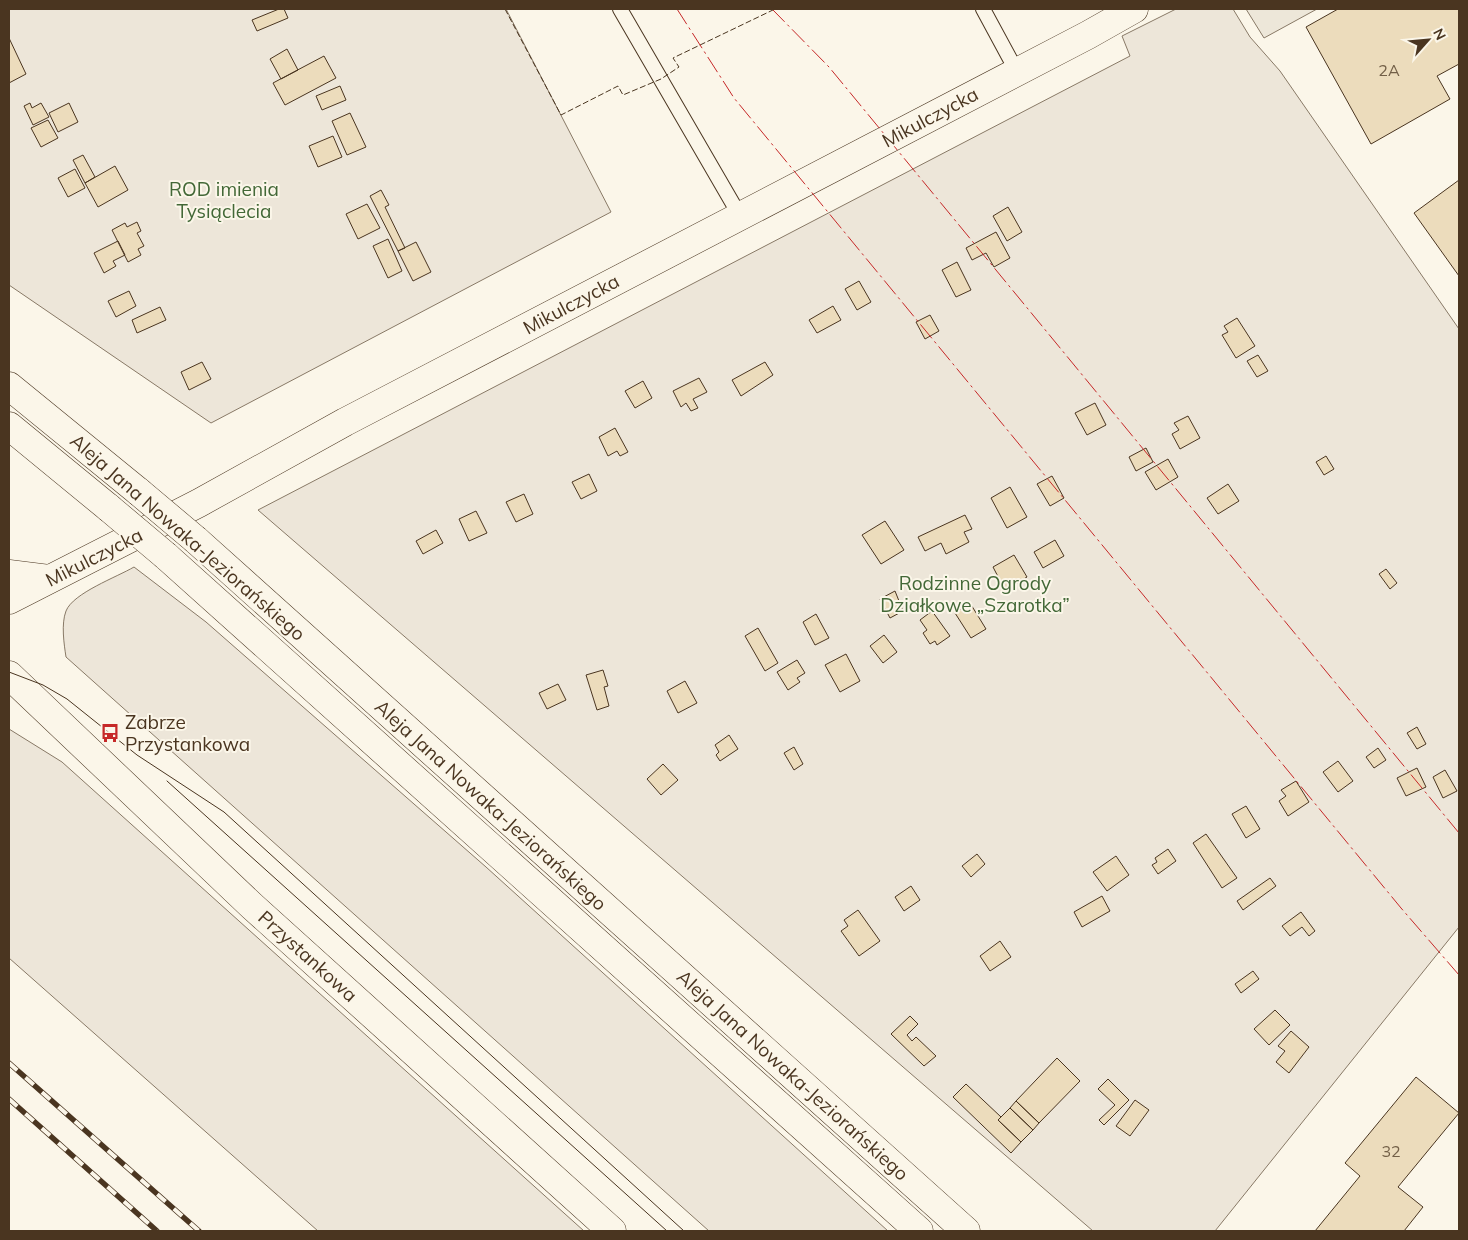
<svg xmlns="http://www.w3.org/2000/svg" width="1468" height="1240" viewBox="0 0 1468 1240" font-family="Mulish,sans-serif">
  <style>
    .green { fill: #ede6d9; stroke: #887966 }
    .parking { fill: #ede7d9; stroke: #887966 }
    .building { fill: #ecdcbc; stroke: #4a3520 }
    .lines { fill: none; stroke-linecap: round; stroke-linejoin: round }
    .lane-casing { stroke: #4a3520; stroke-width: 16 }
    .secondary-casing { stroke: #4a3520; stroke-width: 29 }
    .primary-casing { stroke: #4a3520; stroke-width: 29 }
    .lane { stroke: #fbf6e9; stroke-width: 14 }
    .secondary { stroke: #fbf6e9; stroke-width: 28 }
    .primary { stroke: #fbf6e9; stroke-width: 28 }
    .tram { stroke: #4a3520; stroke-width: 1 }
    .rail-casing { stroke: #4a3520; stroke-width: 5.5 }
    .rail { stroke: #fbf6e9; stroke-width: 4; stroke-dasharray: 11; stroke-linecap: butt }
    .primary-bridge-casing { stroke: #4a3520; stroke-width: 29; stroke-linecap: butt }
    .primary-bridge { stroke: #fbf6e9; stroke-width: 28 }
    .fence { stroke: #4a3520; stroke-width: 1; stroke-dasharray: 6 2.5; stroke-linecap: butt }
    .power { stroke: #c62828; stroke-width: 1; stroke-dasharray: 18 4 2.5 4; stroke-linecap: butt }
    .labels { text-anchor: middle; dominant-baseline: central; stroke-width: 4; stroke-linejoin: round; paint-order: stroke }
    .number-label { font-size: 16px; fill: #725f47 }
    .street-label { font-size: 19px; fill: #4a3520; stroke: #fbf6e9 }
    .park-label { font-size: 19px; fill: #436837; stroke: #fbf6e9 }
    .poi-label { font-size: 19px; fill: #4a3520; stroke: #fbf6e9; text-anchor: start }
  </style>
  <rect width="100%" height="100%" fill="#fbf6e9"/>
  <path class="green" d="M9,9H506L611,212L211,423L9,285Z
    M1176,9H1233L1250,37L1280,71L1459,329V927L1215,1231H1093L258,510L1130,56L1122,36Z
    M134,567L206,622L486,867L888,1231H709L66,657C64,644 61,624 66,611C73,593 117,577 134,567Z
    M9,729L62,762L584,1231H318L9,958Z"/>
  <path class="parking" d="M1246,9H1317L1264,38Z"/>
  <path class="building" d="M279,9H284L288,18L257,31L252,20Z
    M1338,9H1459V64L1437,76L1450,99L1371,144L1306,27Z
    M9,38L26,74L9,83Z
    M287,49L298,70L281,79L270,59Z
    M324,56L336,78L285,105L273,83Z
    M340,86L346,100L322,110L316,96Z
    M30,103L32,108L41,103L49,117L33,125L24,106Z
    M69,103L78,122L58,132L49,113Z
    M350,113L366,147L347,155L332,121Z
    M48,120L58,138L41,147L31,128Z
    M333,136L342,157L318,167L309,146Z
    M83,155L95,177L85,183L73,160Z
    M115,166L128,190L98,207L85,183Z
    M75,169L85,188L68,197L58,178Z
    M1459,180V276L1414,213Z
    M381,190L389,205L385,207L405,248L398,251L370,196Z
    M367,204L380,228L358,239L346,214Z
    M1008,207L1022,232L1007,241L993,216Z
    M137,222L141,231L137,233L144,246L138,249L141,255L128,262L112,230L125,223L127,227Z
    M996,232L1010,258L994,267L986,253L972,260L966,248Z
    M388,239L402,271L388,278L373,246Z
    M118,241L125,255L113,261L116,266L104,273L94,253Z
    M416,242L431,272L413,281L398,251Z
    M957,262L971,290L956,297L942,270Z
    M859,281L871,302L857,310L845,289Z
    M129,291L136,306L116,317L108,301Z
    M833,306L841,320L817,333L809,320Z
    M160,307L166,320L137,333L132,320Z
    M930,315L939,331L925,339L916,322Z
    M1237,318L1255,346L1236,358L1222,335L1228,332L1224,326Z
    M1258,355L1268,371L1257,377L1247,361Z
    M202,362L211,379L189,390L181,372Z
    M765,362L773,375L741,396L732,380Z
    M699,378L707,392L693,399L698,408L691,411L686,403L681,407L673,391Z
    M643,381L652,398L635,408L625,391Z
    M1095,403L1106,425L1087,435L1075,413Z
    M1188,416L1200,438L1180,449L1172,434L1179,430L1174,423Z
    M615,428L628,452L620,456L617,451L608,456L599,437Z
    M1146,448L1153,462L1136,471L1129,457Z
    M1326,456L1334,469L1324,475L1316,462Z
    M1168,459L1178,477L1156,490L1145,472Z
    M589,474L597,491L581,499L572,482Z
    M1052,476L1064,498L1050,506L1037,484Z
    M1228,484L1239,501L1218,514L1207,498Z
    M1010,487L1027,517L1007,528L991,498Z
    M524,494L533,514L516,522L506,502Z
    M476,511L487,533L469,541L459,519Z
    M965,515L972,529L964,532L969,542L946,554L941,543L925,551L918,537Z
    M885,521L904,550L881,564L862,535Z
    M436,530L443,543L423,554L416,541Z
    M1055,540L1064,556L1043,568L1034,552Z
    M1014,555L1027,577L1005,590L993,567Z
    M1386,569L1397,583L1390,589L1379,574Z
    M895,591L903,611L890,618L880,599Z
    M970,603L986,629L971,638L955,613Z
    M932,611L950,636L937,645L935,641L930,644L923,633L927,630L920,620Z
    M816,614L829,638L815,645L803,622Z
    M758,628L778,663L765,671L745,636Z
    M884,635L897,652L883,663L870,646Z
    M846,654L860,681L840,692L825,665Z
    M797,660L805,673L797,678L800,682L788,690L777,672Z
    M603,670L608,686L604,687L609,706L597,710L586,675Z
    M685,681L697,703L678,713L667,691Z
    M558,684L566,700L547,709L539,693Z
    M1417,727L1426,744L1417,749L1407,733Z
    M729,735L738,749L720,761L716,755L719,752L715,745Z
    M794,747L803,764L794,770L784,753Z
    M1378,748L1386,760L1374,768L1366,757Z
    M1338,761L1353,781L1338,792L1323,772Z
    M663,764L678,780L661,795L647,779Z
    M1417,768L1426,787L1406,796L1397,778Z
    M1445,770L1457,791L1443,798L1433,777Z
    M1296,781L1309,802L1288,816L1279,801L1286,796L1281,790Z
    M1246,806L1260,829L1246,838L1232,814Z
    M1206,834L1237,878L1222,888L1193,843Z
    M1168,849L1176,861L1158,874L1152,865L1157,862L1155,858Z
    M977,854L985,864L971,877L962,866Z
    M1116,856L1129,875L1107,891L1093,872Z
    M1270,878L1276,886L1243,910L1237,901Z
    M911,886L920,900L904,911L895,897Z
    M1102,896L1110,911L1082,927L1074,912Z
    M858,910L880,941L859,956L841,931L848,926L844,920Z
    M1301,912L1315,931L1309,936L1302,927L1290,936L1282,926Z
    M1000,941L1011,957L990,971L980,956Z
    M1253,971L1259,979L1241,993L1235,984Z
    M1275,1010L1290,1025L1269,1045L1254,1029Z
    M910,1016L918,1024L907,1035L912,1041L916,1037L936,1056L924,1066L891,1034Z
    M1291,1031L1309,1047L1289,1073L1276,1062L1285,1051L1278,1046Z
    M1057,1058L1080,1081L1039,1123L1016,1101Z
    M1416,1077L1459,1113L1398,1187L1423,1207L1404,1231H1315L1360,1176L1345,1163Z
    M1108,1079L1129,1100L1104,1125L1099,1120L1115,1105L1098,1089Z
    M966,1084L1001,1117L998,1120L1021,1142L1011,1153L953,1097Z
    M1135,1100L1149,1110L1130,1136L1116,1126Z
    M1016,1101L1039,1123L1033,1130L1010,1108Z
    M1010,1108L1033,1130L1021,1142L998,1120Z"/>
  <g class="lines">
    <g class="lane-casing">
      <path id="lane" d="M620,9L740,216
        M983,9L1017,72"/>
    </g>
    <g class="secondary-casing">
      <path id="secondary" d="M9,600L199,503L345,422L1088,35L1134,9
        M9,675L252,906L612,1231"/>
    </g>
    <g class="primary-casing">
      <path id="primary" d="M9,386L139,492
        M9,426L109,508
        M196,540L966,1231
        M166,556L919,1231
        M9,574L49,579"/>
    </g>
    <use href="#lane" class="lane"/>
    <use href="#secondary" class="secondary"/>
    <use href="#primary" class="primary"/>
    <path class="tram" d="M9,672L43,685L67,699L137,755L224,812L684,1231
      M167,781L667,1231"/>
    <g class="rail-casing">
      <path id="rail" d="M9,1063L199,1231
        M9,1099L157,1231"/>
    </g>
    <use href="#rail" class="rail"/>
    <g class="primary-bridge-casing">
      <path id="primary-bridge" d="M139,492L196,540
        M109,508L166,556"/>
    </g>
    <use href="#primary-bridge" class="primary-bridge"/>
    <path class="fence" d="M505,9L561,115L618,86L623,95L661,79L679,67L673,58L775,9"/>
    <path class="power" d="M677,9L734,98L1401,908L1459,975
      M772,9L829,67L1459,833"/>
  </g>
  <defs>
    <g id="bus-bare" transform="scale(1.5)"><path d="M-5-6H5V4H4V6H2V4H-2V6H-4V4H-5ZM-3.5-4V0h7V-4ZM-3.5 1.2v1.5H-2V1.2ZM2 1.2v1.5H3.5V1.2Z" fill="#c62828" stroke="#fbf6e9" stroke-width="2.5" paint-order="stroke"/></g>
  </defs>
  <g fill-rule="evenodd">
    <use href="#bus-bare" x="110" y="733"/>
  </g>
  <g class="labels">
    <g class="number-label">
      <text x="1389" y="70">2A</text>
      <text x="1391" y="1151">32</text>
    </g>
    <g class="street-label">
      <text transform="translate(930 117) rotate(-28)">Mikulczycka</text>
      <text transform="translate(571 304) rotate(-28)">Mikulczycka</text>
      <text transform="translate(188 537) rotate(41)">Aleja Jana Nowaka-Jeziorańskiego</text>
      <text transform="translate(94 557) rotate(-27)">Mikulczycka</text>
      <text transform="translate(491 805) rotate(42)">Aleja Jana Nowaka-Jeziorańskiego</text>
      <text transform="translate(308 956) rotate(42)">Przystankowa</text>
      <text transform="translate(793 1075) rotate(42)">Aleja Jana Nowaka-Jeziorańskiego</text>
    </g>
    <g class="park-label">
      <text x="224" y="189">ROD imienia<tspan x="224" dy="22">Tysiąclecia</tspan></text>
      <text x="975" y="583">Rodzinne Ogrody<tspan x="975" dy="22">Działkowe „Szarotka”</tspan></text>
    </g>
    <g class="poi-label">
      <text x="125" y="722">Zabrze<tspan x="125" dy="22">Przystankowa</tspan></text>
    </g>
  </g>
  <rect width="1468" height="1240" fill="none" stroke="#4a3520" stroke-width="20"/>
  <g transform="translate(1428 40) rotate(63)" stroke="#fbf6e9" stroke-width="4" paint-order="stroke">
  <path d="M0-4L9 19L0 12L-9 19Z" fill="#4a3520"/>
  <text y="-8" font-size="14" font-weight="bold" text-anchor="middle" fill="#4a3520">N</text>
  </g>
</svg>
